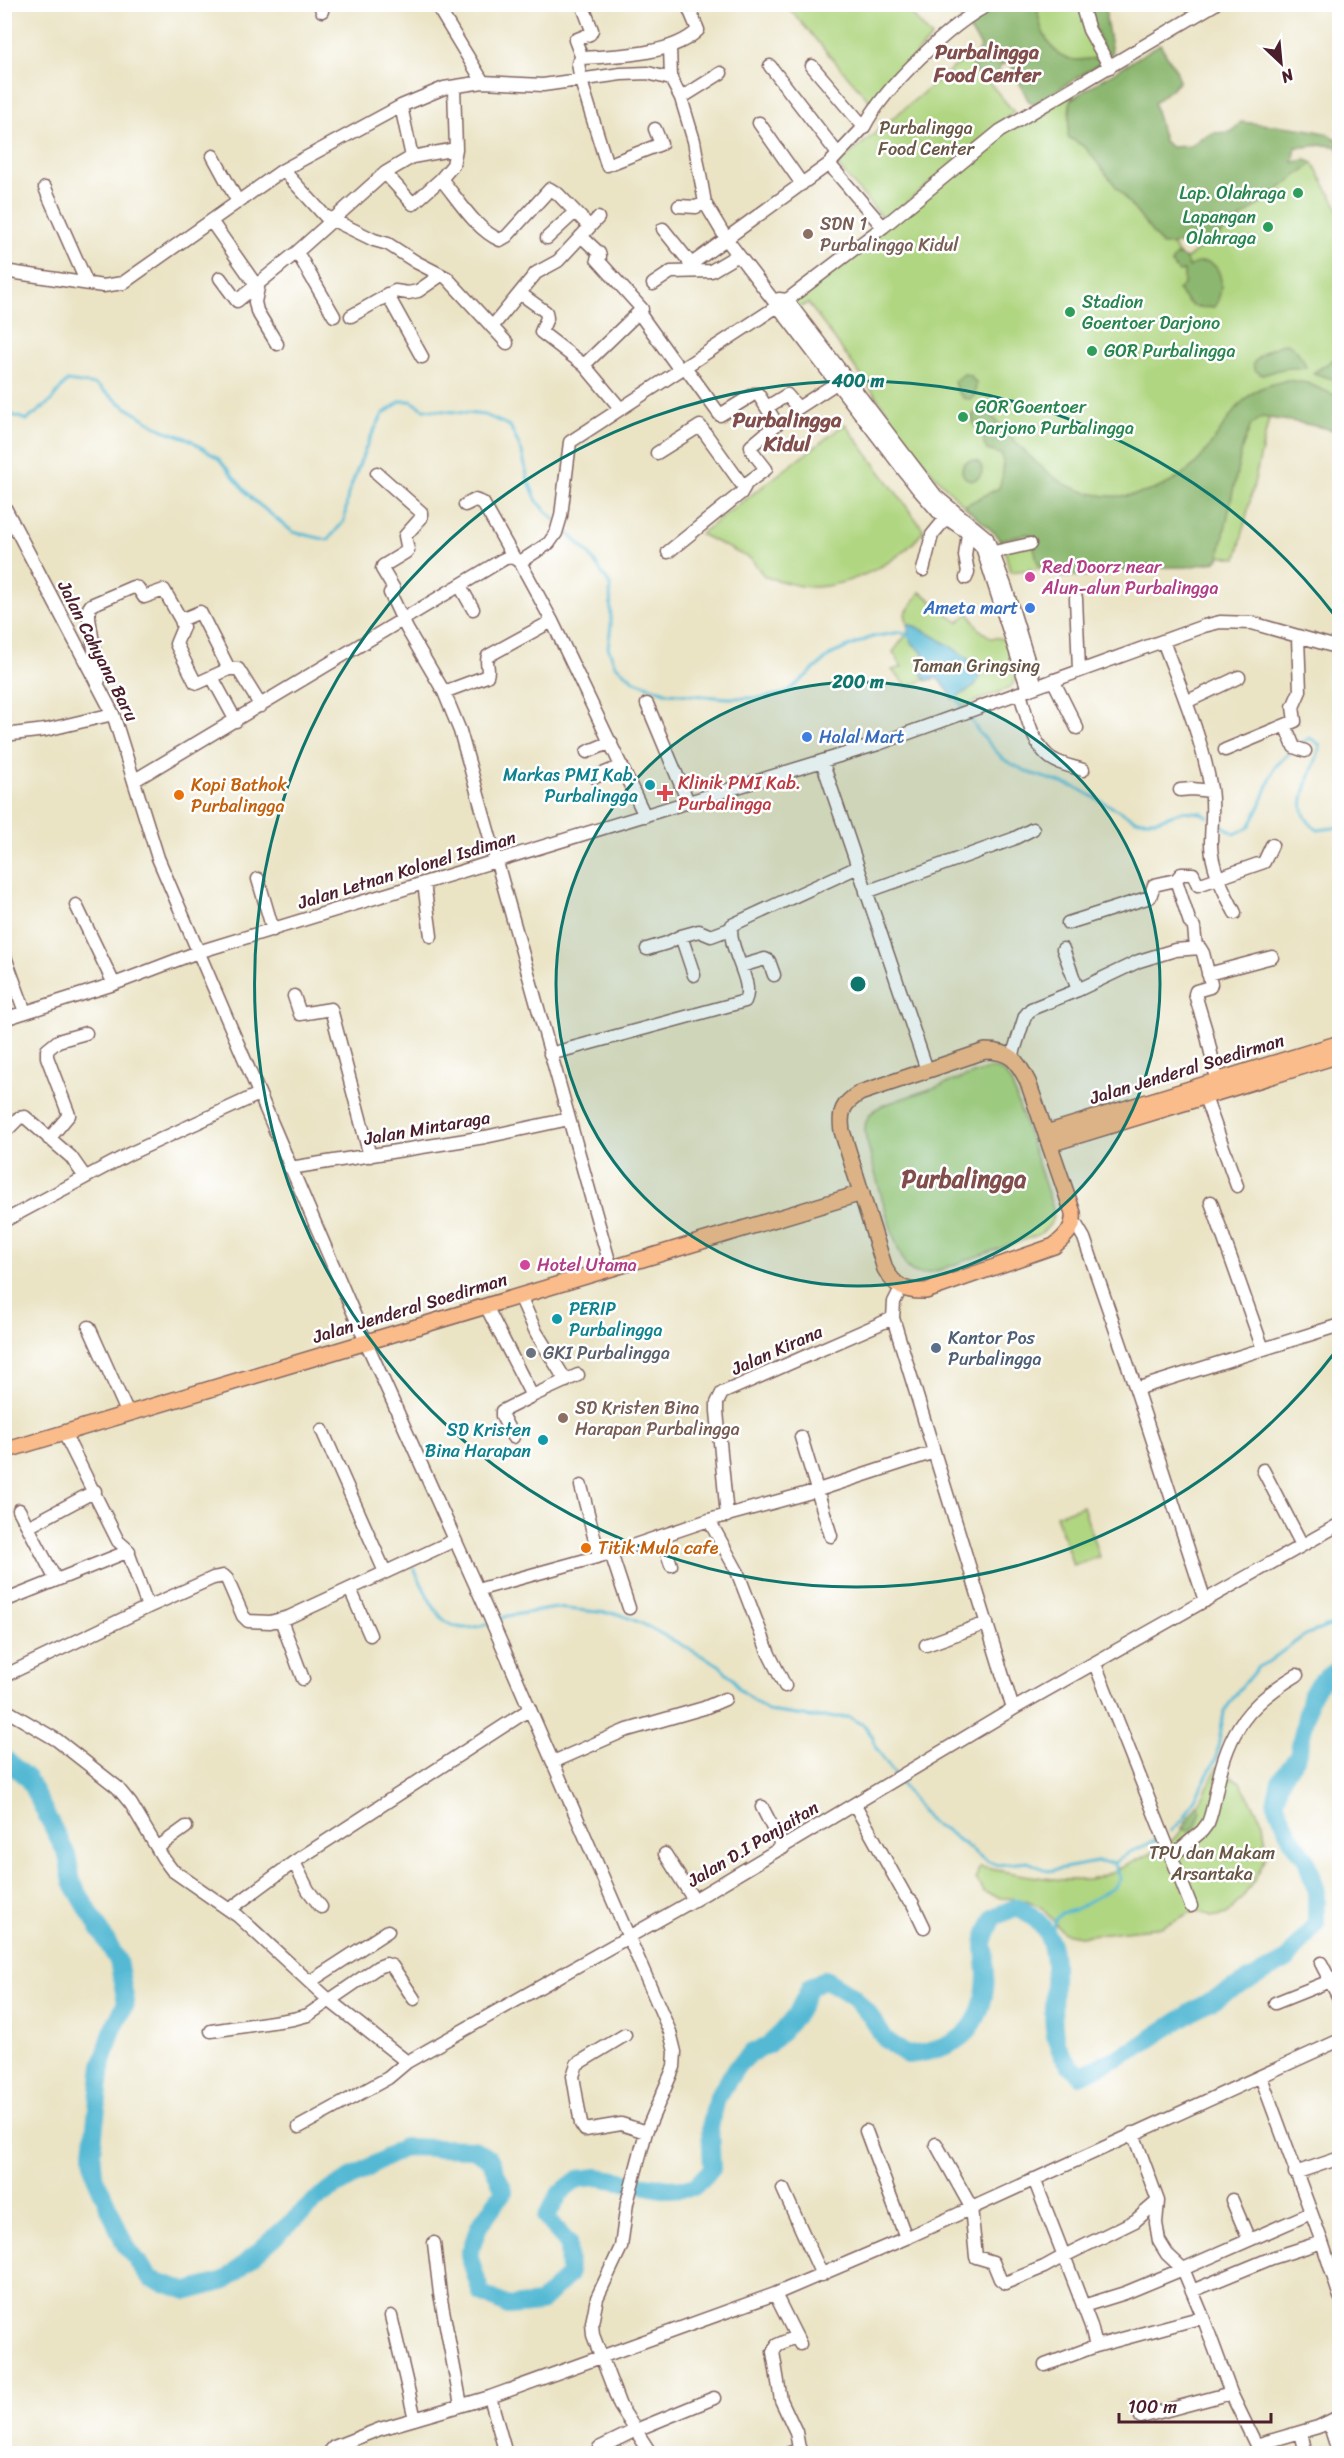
<svg xmlns="http://www.w3.org/2000/svg" width="1344" height="2458" viewBox="0 0 1344 2458" font-family="Sriracha,sans-serif">
  <style>
    .green { fill: #b0d681; stroke: #7d7a56; stroke-width: 1.5 }
    .forest { fill: #8cb76f; stroke: #6b6b4d; stroke-width: 1.5 }
    .water { fill: #55b9d4; stroke: #506c80; stroke-width: 1.5 }
    .lines { fill: none; stroke-linecap: round; stroke-linejoin: round }
    .stream { stroke: #55b9d4; stroke-width: 3 }
    .river { stroke: #55b9d4; stroke-width: 18 }
    .minor-casing { stroke: #826461; stroke-width: 15 }
    .major-casing { stroke: #826461; stroke-width: 18 }
    .minor { stroke: #fff; stroke-width: 12 }
    .major { stroke: #f9bc8a; stroke-width: 15 }
    .ring { fill: none; stroke: #0f766e; stroke-width: 3 }
    .leisure-dot { fill: #2e9e5b; stroke: #fff; stroke-width: 2 }
    .education-dot { fill: #8d6e63; stroke: #fff; stroke-width: 2 }
    .hotel-dot { fill: #d1479c; stroke: #fff; stroke-width: 2 }
    .shop-dot { fill: #3f7fe0; stroke: #fff; stroke-width: 2 }
    .culture-dot { fill: #0f9aa8; stroke: #fff; stroke-width: 2 }
    .health-dot { fill: #e0444e; stroke: #fff; stroke-width: 2 }
    .food-dot { fill: #e8710a; stroke: #fff; stroke-width: 2 }
    .service-dot { fill: #5c6f8a; stroke: #fff; stroke-width: 2 }
    .worship-dot { fill: #6b7280; stroke: #fff; stroke-width: 2 }
    .labels { text-anchor: middle; dominant-baseline: central; stroke-width: 5; stroke-linejoin: round; paint-order: stroke }
    .park-label { font-size: 18px; fill: #695645; stroke: #fff }
    .leisure-label { font-size: 18px; fill: #27864d; stroke: #fff; text-anchor: start }
    .education-label { font-size: 18px; fill: #785e54; stroke: #fff; text-anchor: start }
    .hotel-label { font-size: 18px; fill: #b23c85; stroke: #fff; text-anchor: start }
    .shop-label { font-size: 18px; fill: #366cbe; stroke: #fff; text-anchor: end }
    .street-label { font-size: 18px; fill: #4a1f2b; stroke: #fff }
    .culture-label { font-size: 18px; fill: #0d838f; stroke: #fff; text-anchor: end }
    .health-label { font-size: 18px; fill: #be3a42; stroke: #fff; text-anchor: start }
    .food-label { font-size: 18px; fill: #c56008; stroke: #fff; text-anchor: start }
    .service-label { font-size: 18px; fill: #4e5e75; stroke: #fff; text-anchor: start }
    .worship-label { font-size: 18px; fill: #5b616d; stroke: #fff; text-anchor: start }
    .neighbourhood-label { font-size: 20px; font-weight: bold; fill: #814e4b; stroke: #fff }
    .quarter-label { font-size: 21px; font-weight: bold; fill: #814e4b; stroke: #fff }
    .district-label { font-size: 24px; font-weight: bold; fill: #814e4b; stroke: #fff }
    .centre { fill: #0f766e; stroke: #fff; stroke-width: 3 }
    .ring-label { font-size: 18px; text-anchor: middle; font-weight: bold; fill: #0f766e; stroke: #fff; stroke-width: 5; stroke-linejoin: round; paint-order: stroke }
  </style>
  <rect width="100%" height="100%" fill="#fff"/>
  <filter id="ink" filterUnits="userSpaceOnUse"><feTurbulence type="fractalNoise" baseFrequency=".0167" numOctaves="2"/><feDisplacementMap in="SourceGraphic" scale="12" xChannelSelector="R" yChannelSelector="G"/><feConvolveMatrix kernelMatrix="1 2 1 2 8 2 1 2 1" color-interpolation-filters="sRGB"/></filter>
  <filter id="wash" filterUnits="userSpaceOnUse"><feTurbulence type="fractalNoise" baseFrequency=".008" numOctaves="4" result="noise"/><feDisplacementMap in="SourceGraphic" scale="24" xChannelSelector="R" yChannelSelector="G"/><feGaussianBlur stdDeviation="1.35" result="paint"/><feColorMatrix in="noise" values="0 0 0 0 0 0 0 0 0 0 0 0 0 0 0 0 0 1.4 0 .05"/><feComposite in="paint" operator="in"/></filter>
  <g filter="url(#wash)">
    <rect width="100%" height="100%" fill="#eae3c4"/>
    <path class="green" d="M786,5H903L932,37L871,103Z
      M954,5H1099L1108,52L1028,100L1010,62L995,55Z
      M967,56L1014,112L885,221L837,165Z
      M1067,95L1074,97L1071,99L1069,112L1184,261L1313,163L1339,210V424L1272,405L1237,558L1181,551L1010,572L1005,551L997,535L960,502L930,470L808,303L796,310L790,303L1003,132Z
      M845,424L924,530C902,561 850,587 811,587C797,587 779,580 765,577L751,559L700,534Z
      M920,592C935,601 944,613 958,622L969,613L979,629L991,638H1000L1009,643L1019,675L1010,688L961,707L954,688L935,675L908,687L892,670L902,667L893,652L909,631L905,614Z
      M991,1068C1003,1070 1007,1075 1012,1085L1053,1209C1054,1222 1049,1228 1038,1235L939,1270C929,1273 917,1277 908,1268C895,1255 872,1161 866,1138C863,1122 867,1114 881,1106Z
      M1083,1506L1099,1557L1073,1565L1056,1515Z
      M1217,1767L1240,1782L1263,1822L1267,1855L1255,1879L1243,1897L1227,1914L1211,1917L1196,1910L1161,1927L1080,1936L1064,1933L1040,1906L1020,1899L1001,1898L984,1892L976,1879L979,1867C1015,1873 1052,1882 1088,1880C1105,1878 1166,1847 1178,1835C1195,1816 1206,1790 1217,1767Z"/>
    <path class="forest" d="M952,5H1038C1037,26 1050,58 1076,60C1087,60 1093,56 1104,61L1034,105L1028,100L1010,62L1001,65L996,76L986,79L976,73L972,62L981,46Z
      M1087,5H1107L1106,19L1112,53L1109,56L1104,52Z
      M1160,44L1177,72L1179,82L1154,103L1164,141L1171,147L1191,146L1201,138L1213,133L1231,132L1241,122C1261,125 1324,127 1336,139L1339,138V151L1338,147C1325,142 1310,148 1296,147L1293,162L1306,160L1313,163L1210,242L1162,245L1085,147L1068,137L1071,99Z
      M1176,255L1185,258L1189,267C1220,248 1229,286 1214,307C1193,309 1190,307 1178,290L1184,285V271L1179,272L1171,263Z
      M1286,343C1294,345 1304,359 1306,367L1301,369C1287,365 1275,372 1262,375L1255,370L1253,364C1261,352 1273,347 1286,343Z
      M1339,356V381L1313,373Z
      M964,374L970,375L976,383L975,395L971,399L963,398L956,389L954,381Z
      M1287,380L1307,383L1339,397V431L1296,422L1262,417L1251,425L1242,448L1219,558L1214,562L1187,567H1144L1108,574L1063,577L1038,564L1031,535L1026,534L999,540L997,535L964,506L999,488C1003,476 1005,466 1001,454L987,450L984,444V431L974,425L972,416L978,410L986,409C1004,431 1043,474 1069,486C1114,506 1165,496 1199,460C1218,438 1232,406 1257,390C1266,385 1278,383 1287,380Z
      M962 470a10 10 0 1 1 20 0a10 10 0 1 1-20 0Z
      M1197,1805L1201,1811L1196,1827L1187,1831L1182,1828Z"/>
    <path class="water" d="M907,624C921,626 970,657 977,668C979,670 979,674 980,677L974,687L953,699L947,689L937,678L926,681L920,671L923,653L911,642Z"/>
    <g class="lines">
      <path class="stream" d="M4,412L27,420L50,402L67,381L96,385L127,408L163,430L189,439L219,459L252,499L293,532L328,540L344,521L348,494L368,442L383,414L401,401H411L424,409L485,415L510,426L522,452L528,480L537,501L555,520
        M562,527L590,555L610,585L611,625L608,647L615,665L635,681L668,693L727,698H762L786,693L832,654L872,637L901,632L912,638
        M955,695L964,710
        M968,715L978,731L1003,759L1027,772L1077,788L1136,820H1157L1183,811L1201,813L1208,817
        M1298,745L1310,738L1320,745C1316,774 1284,808 1318,830L1340,827
        M1214,820L1235,834L1249,827L1260,806L1275,767L1293,749
        M414,1569C434,1605 440,1642 490,1623
        M496,1620L507,1616L556,1608L619,1614L641,1623L719,1665L734,1680L738,1688L768,1711L811,1717H849L864,1725L873,1737L876,1748L896,1776
        M900,1782L931,1823L944,1829L986,1861L997,1865L1028,1862L1048,1871L1097,1862L1114,1863L1130,1852L1157,1840
        M1171,1831L1184,1819L1216,1759L1224,1712L1237,1692L1258,1667L1268,1662L1305,1635L1340,1622
        M1052,1940L1055,1920L1061,1913L1074,1910L1113,1888L1121,1878L1114,1863"/>
      <path class="river" d="M4,1758L28,1779L67,1855L72,1882L118,1961L126,2002L112,2032L102,2065L92,2152L94,2174L125,2245L151,2279L188,2291L225,2281L322,2195L404,2147L473,2149L490,2159L504,2191L479,2226L469,2255L481,2293L508,2306L540,2303L569,2275L568,2243L546,2218L560,2193L578,2179L597,2177L669,2189L694,2187L712,2169L710,2127L717,2098L736,2068L751,2053L768,2045L782,2032L796,2015L810,1987L825,1979L854,1997L871,2017L885,2039L907,2055C958,2050 984,2030 986,1976C986,1966 984,1954 984,1944C985,1935 991,1925 994,1917L1017,1907C1093,1942 1018,2031 1081,2075L1135,2049L1201,2006L1287,1960L1316,1923V1892L1306,1859L1291,1838L1275,1802L1280,1781L1298,1755L1310,1698L1318,1684L1340,1668"/>
    </g>
  </g>
  <g filter="url(#ink)">
    <g class="lines">
      <g class="minor-casing">
        <path id="minor" d="M320,4L322,11
          M436,4L483,82
          M582,4L592,30L590,34L575,40L582,58
          M1081,4L1089,30L1110,67
          M670,46L671,79
          M770,66L838,154
          M812,66L864,127L829,164
          M681,98L721,73
          M759,123L802,184
          M864,127C884,88 951,23 990,4
          M655,129L661,144L607,165L581,81L578,63L582,58C616,56 673,55 698,30L687,4
          M213,156L238,202
          M412,157L456,149L454,87
          M283,170L325,216L374,240L388,244L416,262L447,278L507,343
          M385,173L412,157L401,106
          M441,179L453,165L456,149
          M45,188L86,281
          M679,206L696,207L705,203
          M211,221L258,288L255,302L257,311L277,344
          M663,229L688,260L693,271
          M581,236L599,253L600,256L597,259L642,309L584,365
          M547,238L575,212
          M297,252L385,173L413,204L441,179C458,199 476,230 500,240L507,236L550,189L558,194L589,226
          M690,265L829,164L883,227
          M4,271L103,286L123,283L283,170L401,106L444,88L483,82L543,85L621,74L648,73L671,79L681,98L694,141L705,203L727,240L918,489L939,513L968,533L982,547L1028,690
          M220,278L237,301L297,252L334,316
          M653,284L671,272L711,271L738,255
          M387,294L422,357
          M521,294L546,312L547,318L541,332L584,365L620,408
          M779,299L787,300L936,496L987,538L1006,588L1036,686
          M639,313L680,370
          M351,316L395,291L408,293L418,291L441,275
          M492,327L536,273L558,261L598,218
          M767,407L787,395L798,408L838,382
          M657,453L700,426L743,486L766,469L752,451L751,446L777,424L758,394H754L720,415L685,367
          M377,473L421,512V518L405,536L408,550L406,552L383,566L382,569L394,589L390,593L407,629L444,692L460,731L611,1268
          M465,505L475,500L483,503L514,558L520,562L552,621L645,816
          M4,506L113,714L158,858L366,1342L488,1613L670,2032L675,2052L674,2067L646,2132L627,2203L621,2247L597,2298L592,2323L593,2335L620,2406L651,2454
          M668,552L741,493L745,486
          M994,552L1030,544
          M520,562L549,543L556,533L561,516L570,442L787,300L883,227L1000,131L1215,4
          M923,570L932,535L946,518
          M966,578L968,572L965,556L968,533
          M460,586L473,609
          M1076,598L1079,670
          M1163,641C1181,689 1202,738 1211,789C1214,808 1211,826 1211,844C1211,868 1225,893 1235,913
          M229,669L200,612L181,620L183,627L176,644L195,682L198,683L229,669H238L261,706
          M212,677L236,721
          M99,680L89,618V608L91,605L133,587L138,588L144,597L164,590L181,620
          M1053,680L1077,728
          M444,692L487,676C490,669 485,663 488,656L552,621
          M1020,693C1026,713 1031,740 1047,755C1056,764 1071,766 1083,770
          M1186,702L1239,677
          M647,704L688,802
          M1285,725L1294,747L1305,751
          M4,735L46,730L113,714
          M1225,750L1295,721L1293,707L1300,691L1298,638
          M587,752L611,742
          M822,761L927,1070
          M595,777L622,766
          M135,780L502,560L508,557L514,558
          M1180,790L1192,789L1211,791
          M258,879L273,930
          M1176,880L1190,923L1194,927L1196,948
          M424,883L431,936
          M866,892L1013,839L1033,829
          M76,905L114,984
          M1068,923L1150,897L1154,885L1176,880L1181,874H1193L1198,885L1264,862L1272,845
          M647,949L667,943L681,936
          M1063,949L1078,990
          M4,954L25,1012
          M741,966L765,959L769,961L774,975
          M1208,974L1272,957
          M694,975L681,936L699,931L711,936L730,929
          M294,996L300,1014L331,1009L370,1156
          M4,1019L114,984L198,952L878,744L1204,626L1220,622L1252,623L1340,648
          M550,1054L745,1001C755,981 726,948 732,925L858,867
          M1012,1057L1025,1016L1031,1009L1078,990L1139,961L1175,950L1200,948L1203,953L1211,984L1210,987L1196,991L1195,994L1206,1031L1217,1080
          M1205,1097L1237,1186
          M4,1133L19,1118L25,1117L71,1157L85,1177
          M49,1139L69,1115L47,1057V1050L58,1041L86,1033
          M290,1168L485,1137L569,1119
          M1211,1202L1263,1349
          M4,1221L129,1154L259,1094
          M1074,1221L1084,1238L1136,1389L1205,1601
          M901,1288L894,1302L893,1318L1013,1709
          M520,1296L536,1332L566,1381
          M486,1306L532,1396L502,1411V1416L513,1437
          M89,1327L128,1414
          M1136,1389L1340,1325
          M532,1396L578,1375
          M322,1430L385,1572
          M64,1433L118,1541L127,1549L148,1607L213,1578L224,1576L227,1579L243,1616L248,1621L270,1622L289,1617L455,1540
          M801,1437L831,1536
          M1263,1470L1302,1545
          M581,1486L599,1556
          M19,1510L56,1580
          M727,1516L717,1411V1403L722,1393L893,1318
          M709,1520L737,1571L769,1654L785,1686
          M28,1527L95,1491
          M662,1538L671,1565
          M611,1553L629,1608
          M350,1589L370,1635
          M477,1590L611,1553L709,1520L815,1491L934,1452
          M4,1601L129,1551
          M281,1620L303,1679
          M926,1645L987,1623
          M1095,1664L1191,1906
          M4,1676L148,1607
          M4,1709L57,1740L117,1787L131,1804L163,1858L172,1870L238,1916L330,2001L407,2062L694,1900L1013,1709L1340,1524
          M553,1762L624,1731L704,1708L725,1699
          M855,1805L906,1897L912,1902L924,1927
          M762,1807L783,1848
          M157,1848L186,1827
          M665,1854L694,1900
          M1172,1856L1202,1831L1208,1823C1213,1811 1214,1800 1217,1787C1228,1731 1248,1704 1297,1675
          M294,1862L308,1890L321,1907
          M229,1910L294,1862L530,1709
          M1321,1963L1340,2000
          M311,1981L388,1931
          M1275,2003L1340,1977
          M211,2031L293,2019L308,2015L378,1967L386,1964L392,1966L414,1999
          M625,2035L577,2064L573,2076L581,2124L585,2130L621,2124L646,2132
          M1261,2077L1322,2242L1340,2297
          M299,2127L388,2078L407,2062
          M866,2131L906,2238
          M1133,2133L1158,2201L1156,2223L1159,2241L1167,2254L1183,2269L1311,2213
          M936,2144L971,2207L976,2257L993,2262L1000,2279L1005,2283L1044,2267L1064,2256L1091,2326L1096,2346
          M1295,2173L1340,2158
          M1034,2179L1064,2256L1135,2221L1158,2201
          M783,2189L822,2275
          M1232,2200L1249,2240
          M434,2243L440,2294L461,2405
          M1192,2291L1272,2258L1322,2242
          M775,2294L800,2344
          M391,2316L415,2419
          M1203,2317L1231,2393L1256,2445
          M795,2337L777,2345L773,2352L781,2400L796,2432L800,2454
          M1045,2365L1096,2346L1203,2317L1183,2269L1125,2293L1083,2306
          M490,2397L506,2454
          M1141,2417L1231,2393
          M1329,2423L1339,2454
          M1301,2432L1306,2454
          M599,2448L636,2430L714,2398
          M328,2454L334,2447L380,2429L490,2397L775,2294L906,2238L1340,2040
          M787,2454L800,2449
          M1258,2454L1256,2445L1318,2427L1340,2416"/>
      </g>
      <g class="major-casing">
        <path id="major" d="M985,1051C1011,1051 1017,1060 1028,1082L1073,1213C1075,1228 1065,1237 1054,1246L926,1291C906,1292 895,1287 885,1269L842,1131C839,1112 843,1103 860,1093Z
          M1046,1133L1340,1043
          M1050,1144L1340,1055
          M4,1451L862,1193"/>
      </g>
      <use href="#minor" class="minor"/>
      <use href="#major" class="major"/>
    </g>
  </g>
  <circle cx="858" cy="984" r="302" fill="#0f766e" fill-opacity=".12"/>
  <g class="ring">
    <circle cx="858" cy="984" r="302"/>
    <path d="M1336 1351A603 603 0 1 1 1336 617"/>
  </g>
  <g class="leisure-dot">
    <circle cx="1298" cy="193" r="6"/>
    <circle cx="1268" cy="227" r="6"/>
    <circle cx="1070" cy="312" r="6"/>
    <circle cx="1092" cy="351" r="6"/>
    <circle cx="963" cy="417" r="6"/>
  </g>
  <g class="education-dot">
    <circle cx="808" cy="234" r="6"/>
    <circle cx="563" cy="1418" r="6"/>
  </g>
  <g class="hotel-dot">
    <circle cx="1030" cy="577" r="6"/>
    <circle cx="525" cy="1265" r="6"/>
  </g>
  <g class="shop-dot">
    <circle cx="1030" cy="608" r="6"/>
    <circle cx="807" cy="737" r="6"/>
  </g>
  <g class="culture-dot">
    <circle cx="650" cy="785" r="6"/>
    <circle cx="557" cy="1319" r="6"/>
    <circle cx="543" cy="1440" r="6"/>
  </g>
  <path class="health-dot" d="M662 784h6v6h6v6h-6v6h-6v-6h-6v-6h6z"/>
  <g class="food-dot">
    <circle cx="179" cy="795" r="6"/>
    <circle cx="586" cy="1548" r="6"/>
  </g>
  <circle class="service-dot" cx="936" cy="1348" r="6"/>
  <circle class="worship-dot" cx="531" cy="1353" r="6"/>
  <g class="labels">
    <g class="park-label">
      <text x="926" y="128">Purbalingga<tspan x="926" dy="21">Food Center</tspan></text>
      <text x="976" y="666">Taman Gringsing</text>
      <text x="1212" y="1853">TPU dan Makam<tspan x="1212" dy="21">Arsantaka</tspan></text>
    </g>
    <g class="leisure-label">
      <text x="1286" y="193" text-anchor="end">Lap. Olahraga</text>
      <text x="1256" y="217" text-anchor="end">Lapangan<tspan x="1256" dy="21">Olahraga</tspan></text>
      <text x="1082" y="302">Stadion<tspan x="1082" dy="21">Goentoer Darjono</tspan></text>
      <text x="1104" y="351">GOR Purbalingga</text>
      <text x="975" y="407">GOR Goentoer<tspan x="975" dy="21">Darjono Purbalingga</tspan></text>
    </g>
    <g class="education-label">
      <text x="820" y="224">SDN 1<tspan x="820" dy="21">Purbalingga Kidul</tspan></text>
      <text x="575" y="1408">SD Kristen Bina<tspan x="575" dy="21">Harapan Purbalingga</tspan></text>
    </g>
    <g class="hotel-label">
      <text x="1042" y="567">Red Doorz near<tspan x="1042" dy="21">Alun-alun Purbalingga</tspan></text>
      <text x="537" y="1265">Hotel Utama</text>
    </g>
    <g class="shop-label">
      <text x="1018" y="608">Ameta mart</text>
      <text x="819" y="737" text-anchor="start">Halal Mart</text>
    </g>
    <g class="street-label">
      <text transform="translate(98 651) rotate(63)">Jalan Cahyana Baru</text>
      <text transform="translate(407 870) rotate(-17)">Jalan Letnan Kolonel Isdiman</text>
      <text transform="translate(1187 1069) rotate(-17)">Jalan Jenderal Soedirman</text>
      <text transform="translate(427 1128) rotate(-10)">Jalan Mintaraga</text>
      <text transform="translate(410 1308) rotate(-17)">Jalan Jenderal Soedirman</text>
      <text transform="translate(777 1350) rotate(-24)">Jalan Kirana</text>
      <text transform="translate(753 1844) rotate(-31)">Jalan D.I Panjaitan</text>
    </g>
    <g class="culture-label">
      <text x="638" y="775">Markas PMI Kab.<tspan x="638" dy="21">Purbalingga</tspan></text>
      <text x="569" y="1309" text-anchor="start">PERIP<tspan x="569" dy="21">Purbalingga</tspan></text>
      <text x="531" y="1430">SD Kristen<tspan x="531" dy="21">Bina Harapan</tspan></text>
    </g>
    <g class="health-label">
      <text x="678" y="783">Klinik PMI Kab.<tspan x="678" dy="21">Purbalingga</tspan></text>
    </g>
    <g class="food-label">
      <text x="191" y="785">Kopi Bathok<tspan x="191" dy="21">Purbalingga</tspan></text>
      <text x="598" y="1548">Titik Mula cafe</text>
    </g>
    <g class="service-label">
      <text x="948" y="1338">Kantor Pos<tspan x="948" dy="21">Purbalingga</tspan></text>
    </g>
    <g class="worship-label">
      <text x="543" y="1353">GKI Purbalingga</text>
    </g>
    <g class="neighbourhood-label">
      <text x="987" y="52">Purbalingga<tspan x="987" dy="23">Food Center</tspan></text>
    </g>
    <g class="quarter-label">
      <text x="787" y="420">Purbalingga<tspan x="787" dy="24">Kidul</tspan></text>
    </g>
    <g class="district-label">
      <text x="964" y="1179">Purbalingga</text>
    </g>
  </g>
  <circle cx="858" cy="984" r="9" class="centre"/>
  <g class="ring-label">
    <text x="858" y="387">400 m</text>
    <text x="858" y="688">200 m</text>
  </g>
  <rect width="1344" height="2458" fill="none" stroke="#fff" stroke-width="24"/>
  <g transform="translate(1281 63) rotate(154)" stroke="#ffffff" stroke-width="4.5" paint-order="stroke">
  <path d="M0-4.5L10 22L0 15L-10 22Z" fill="#4a1f2b"/>
  <text y="-9" font-size="16" font-weight="bold" text-anchor="middle" fill="#4a1f2b">N</text>
  </g>
  <path d="M1119 2413v9h152v-9" fill="none" stroke="#4a1f2b" stroke-width="3"/>
  <text x="1128" y="2413" font-size="18" fill="#4a1f2b" stroke="#ffffff" stroke-width="4.5" paint-order="stroke">100 m</text>
</svg>
